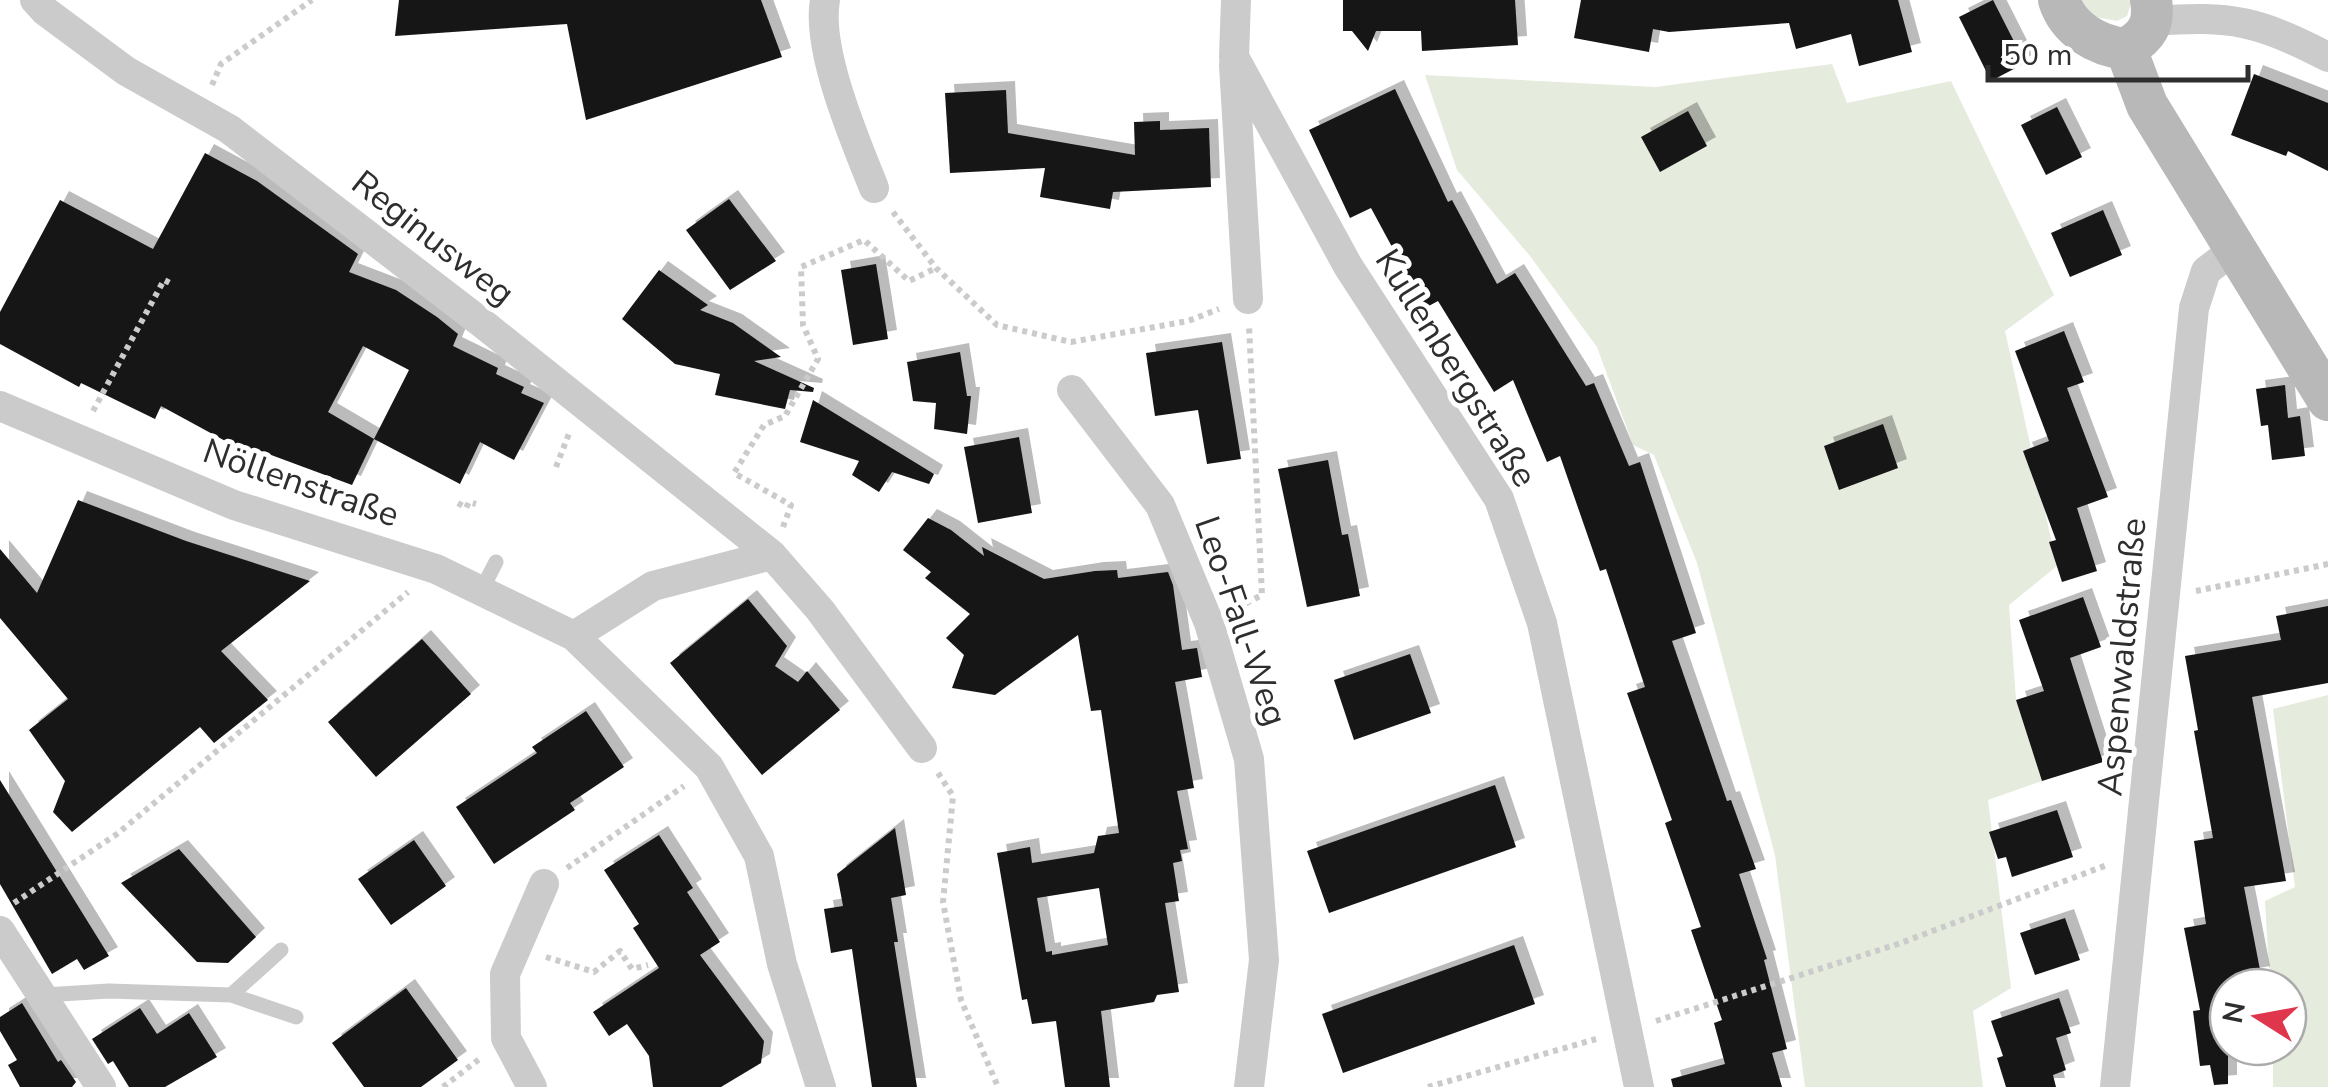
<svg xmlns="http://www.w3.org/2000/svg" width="2328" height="1087" viewBox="0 0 2328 1087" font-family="'Nunito Sans',sans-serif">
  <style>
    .green { fill: #e5ebdd }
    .building { fill: #151515; fill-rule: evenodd; filter: url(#shadow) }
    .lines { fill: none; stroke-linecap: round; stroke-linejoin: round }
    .path { stroke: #cbcbcb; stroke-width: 6; stroke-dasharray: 5 5; stroke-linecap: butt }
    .lane { stroke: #cbcbcb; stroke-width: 15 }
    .street { stroke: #cbcbcb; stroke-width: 30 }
    .secondary { stroke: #b8b8b8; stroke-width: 42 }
    .labels { text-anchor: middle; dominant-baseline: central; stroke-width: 10; stroke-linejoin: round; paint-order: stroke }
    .street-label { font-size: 35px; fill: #2e2e2e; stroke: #fff }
  </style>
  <defs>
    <filter id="shadow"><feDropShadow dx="9" dy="-9" stdDeviation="0" flood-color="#0004"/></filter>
  </defs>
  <rect width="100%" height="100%" fill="#fff"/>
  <path class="green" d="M2077,0H2132L2127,16L2117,21L2096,17Z
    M1832,64L1847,103L1951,81L2054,295L2005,331L2057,566L2009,605L2016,700L2042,781L1988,800L2011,988L1973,1011L1983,1087H1805L1775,855L1697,563L1654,455L1633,445L1597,347L1530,256L1457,170L1425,75L1655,87Z
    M2328,695V1087H2273V1047H2288V987H2270L2265,901L2295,887L2273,709Z"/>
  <path class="building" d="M399,0H761L782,57L586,120L567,24L395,36Z
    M1343,0H1515L1518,45L1422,51L1421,31H1376L1368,51L1352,31H1343Z
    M1581,0H1898L1912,52L1859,66L1851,34L1796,49L1789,23L1669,32L1653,29L1649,52L1574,38Z
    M1993,0L2025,63L1991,81L1959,17Z
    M2254,74L2328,103V171L2288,151L2286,156L2231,135Z
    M1395,89L1448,202L1452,200L1497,284L1515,273L1586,386L1594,383L1629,466L1640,462L1696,633L1672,641L1727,801L1731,800L1756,869L1739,874L1767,959L1764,960L1787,1049L1772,1053L1782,1087H1673L1671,1079L1725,1064L1714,1023L1722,1020L1691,930L1701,927L1665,823L1672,820L1627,693L1645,687L1606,569L1600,571L1560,456L1547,462L1513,380L1494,392L1438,301L1425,308L1371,208L1350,218L1309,130Z
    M1006,90L1008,133L1135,155L1134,122L1160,121V130L1209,128L1211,187L1113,192L1110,209L1040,197L1045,168L950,173L945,93Z
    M2057,107L2082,157L2046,175L2021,125Z
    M1688,111L1707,146L1660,172L1641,137Z
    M205,153L257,181L358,254L349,272L396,290L437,317L458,334L453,346L498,368L496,374L524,387L521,393L544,403L514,460L480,442L460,484L374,439L352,485L255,449L251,455L161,406L155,419L81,383L79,387L0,344V312L60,200L153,249ZM363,346L409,370L374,439L328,412Z
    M729,199L776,261L730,290L686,230Z
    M2103,210L2122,255L2070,277L2051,233Z
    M876,264L888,339L853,345L841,270Z
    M659,270L708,305L700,310L733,323L781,357L754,361L814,388L813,392L790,390L785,409L715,395L720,374L675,364L622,319Z
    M2064,331L2084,382L2067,388L2108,497L2077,508L2097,571L2062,582L2049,542L2056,540L2023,451L2049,441L2015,351Z
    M1222,342L1241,459L1207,464L1198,410L1155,416L1146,353Z
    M960,352L967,396H971L967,434L934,429L936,403L913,401L907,362Z
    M2285,385L2288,418L2300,416L2305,456L2272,460L2268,425L2261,426L2256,389Z
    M813,400L934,474L929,484L892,472L879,492L852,475L859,461L800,442Z
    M1883,424L1898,468L1839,490L1824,446Z
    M1019,437L1032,513L978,523L964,447Z
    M1328,460L1342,535L1348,534L1360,596L1307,607L1278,469Z
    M78,500L186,541L310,581L221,651L268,700L214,743L200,727L72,832L53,812L65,781L29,730L68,699L0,618V549L37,593Z
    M928,518L951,530L984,556L982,547L1044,579L1095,571L1117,570L1118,578L1168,572L1173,585L1182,650L1197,648L1202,677L1175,682L1194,788L1177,791L1188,849L1180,850L1182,861L1173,863L1179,901L1165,903L1179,992L1157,995L1154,1002L1101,1011L1110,1087H1065L1056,1021L1032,1024L1027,999L1022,1000L997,853L1030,847L1032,863L1094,853L1098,836L1119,833L1101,710L1091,711L1078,635L995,695L952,688L964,655L946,638L970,614L925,578L931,572L903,550ZM1099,888L1108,945L1052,955V951L1046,952L1037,898Z
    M2083,597L2101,647L2070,658L2103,762L2042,781L2016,700L2044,691L2019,620Z
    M748,599L787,646L775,666L798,682L807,671L840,710L762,775L670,663Z
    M2328,606V683L2252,697L2286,881L2244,887L2261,975L2228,981V1084L2214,1085L2210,1065L2200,1066L2193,1011L2200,1010L2184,928L2206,924L2194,841L2213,838L2194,731L2198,730L2185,656L2281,640L2276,616Z
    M422,639L471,694L376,777L328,722Z
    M1410,654L1431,713L1354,740L1334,680Z
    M586,711L624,767L570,803L575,810L494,864L456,807L537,753L532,747Z
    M0,780L109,956L84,970L77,959L52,974L0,884Z
    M1495,785L1516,847L1329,913L1307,851Z
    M2057,810L2073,857L2012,877L2006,857L1998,859L1989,832Z
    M895,828L906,895L891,898L898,942H894L917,1087H872L852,949L831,953L824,909L843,906L837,874Z
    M659,835L693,888L687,892L720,942L700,955L764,1041L761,1063L721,1087H653L649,1056L627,1024L609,1036L593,1012L659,968L633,928L639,924L604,870Z
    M414,840L446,886L391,925L358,879Z
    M179,849L256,937L228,963L197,962L121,883Z
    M2065,918L2080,960L2035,975L2020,933Z
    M1514,945L1535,1004L1343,1073L1322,1014Z
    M406,988L458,1060L421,1087H364L332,1043Z
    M2059,998L2071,1033L2056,1038L2066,1070L2053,1075L2056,1087H2006L1997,1058L2003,1056L1991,1021Z
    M22,1003L58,1062L61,1060L76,1082L72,1087H20L8,1065L17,1060L0,1031V1017Z
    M140,1008L157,1034L189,1013L217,1057L165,1087H129L113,1061L108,1064L92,1039Z"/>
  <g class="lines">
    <path class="path" d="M212,85L221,64L312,0
      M893,212L936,268L997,325L1071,342L1188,321L1219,309
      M93,411L164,280L172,284
      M556,467L570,431
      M458,503L466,508L469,502L476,504
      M783,527L791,505L734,473L764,425L785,416L818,359L803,325L801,267L864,240L909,281L936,268
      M2196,591L2328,564
      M1237,608L1262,595L1249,326
      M938,773L953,796L943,902L961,1000L998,1087
      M567,868L684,786
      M14,903L117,834L408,592
      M546,957L594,972L620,951L632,969L648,965
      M1656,1021L1898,944L2107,865
      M443,1087L482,1057
      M1428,1087L1596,1039"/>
    <path class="lane" d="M481,591L496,562
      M44,995L109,991L231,995L296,1017
      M231,995L281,950"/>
    <path class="street" d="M35,0L45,11L126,71L229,129L482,323L772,555L820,610L922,748
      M825,0C816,50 855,140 874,188
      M1236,0L1234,57L1348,266L1499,499L1542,623L1639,1087
      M2154,21C2232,15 2258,21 2328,57
      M1234,65L1248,299
      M1072,390L1160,505L1209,623L1249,759L1264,960L1249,1087
      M0,406L234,505L436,569L574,636L709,767L759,856L782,964L821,1087
      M574,636L653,586L772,555
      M0,931L101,1087
      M532,1087L506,1038L505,974L544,884
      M2115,1087L2194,308L2206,271L2235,249"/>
    <path class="secondary" d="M2059,0C2068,29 2097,46 2126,49C2147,36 2155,25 2151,0
      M2126,49L2147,105L2328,400"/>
  </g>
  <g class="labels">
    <g class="street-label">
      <text transform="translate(433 238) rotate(38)">Reginusweg</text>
      <text transform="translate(1456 368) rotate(58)">Kullenbergstraße</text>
      <text transform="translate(301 483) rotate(19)">Nöllenstraße</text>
      <text transform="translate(1241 621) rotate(71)">Leo-Fall-Weg</text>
      <text transform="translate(2122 657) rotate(-85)">Aspenwaldstraße</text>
    </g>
  </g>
  <g transform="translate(2258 1017) rotate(281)"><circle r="48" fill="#ffffff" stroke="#ababab" stroke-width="2.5"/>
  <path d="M0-8L18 38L0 25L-18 38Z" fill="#e0364d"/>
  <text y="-15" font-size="28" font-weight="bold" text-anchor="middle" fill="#2e2e2e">N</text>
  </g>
  <path d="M1988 65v15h260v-15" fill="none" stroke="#2e2e2e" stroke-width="5"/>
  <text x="2003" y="65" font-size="30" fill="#2e2e2e" stroke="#ffffff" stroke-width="8" paint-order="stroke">50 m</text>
</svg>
